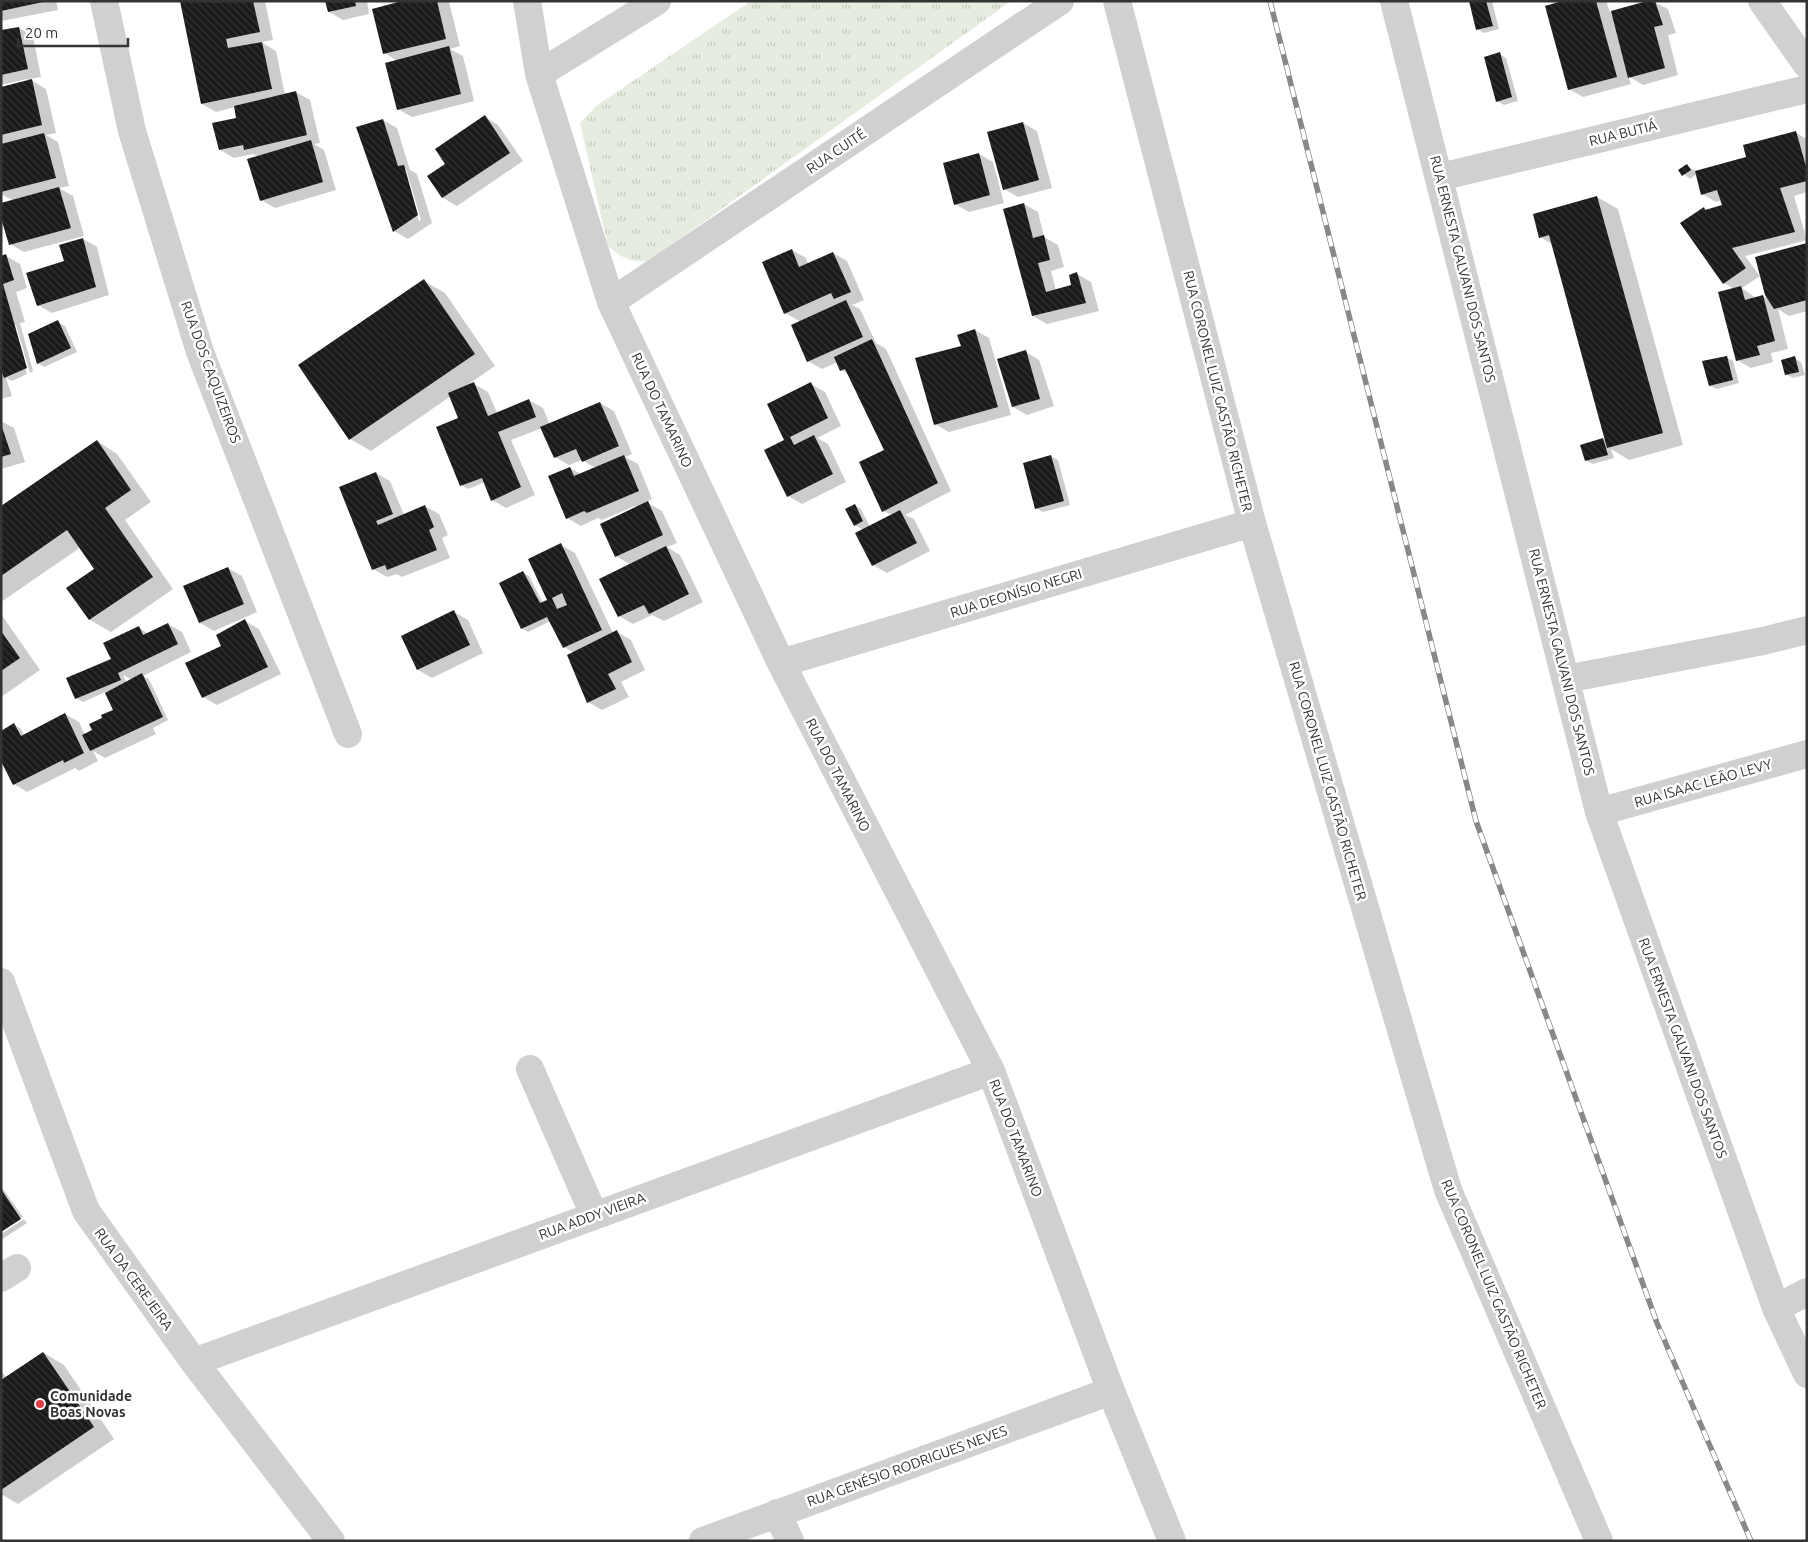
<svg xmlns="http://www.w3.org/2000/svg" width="1808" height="1542" viewBox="0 0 1808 1542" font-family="Ubuntu,sans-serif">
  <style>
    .grass { fill: url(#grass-tufts) }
    .shadow { fill: #0003; fill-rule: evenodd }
    .building { fill: url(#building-back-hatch); fill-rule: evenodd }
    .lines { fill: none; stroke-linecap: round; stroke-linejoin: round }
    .minor { stroke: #d0d0d0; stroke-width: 28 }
    .rail-casing { stroke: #888; stroke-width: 5.5 }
    .rail { stroke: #fff; stroke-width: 4; stroke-dasharray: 11; stroke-linecap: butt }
    .poi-dot { fill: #e63946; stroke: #fff; stroke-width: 2 }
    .labels { text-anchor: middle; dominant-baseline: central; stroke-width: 5; stroke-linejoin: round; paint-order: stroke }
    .street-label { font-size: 14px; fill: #333; stroke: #fff }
    .poi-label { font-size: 14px; font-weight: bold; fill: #333; stroke: #fff; text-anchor: start }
  </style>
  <defs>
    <pattern id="grass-tufts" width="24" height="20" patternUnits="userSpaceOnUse" patternTransform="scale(1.25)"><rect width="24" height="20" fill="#e6ecdf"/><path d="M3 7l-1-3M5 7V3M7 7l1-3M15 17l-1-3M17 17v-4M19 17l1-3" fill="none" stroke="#c6cbc0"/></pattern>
    <pattern id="building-back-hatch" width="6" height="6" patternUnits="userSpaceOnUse" patternTransform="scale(1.25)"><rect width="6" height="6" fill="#1a1a1a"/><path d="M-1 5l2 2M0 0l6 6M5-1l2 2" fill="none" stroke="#333"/></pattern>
  </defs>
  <rect width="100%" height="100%" fill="#fff"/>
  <path class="grass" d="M751,1H1011L649,261C631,263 622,258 608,246L580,123L596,106Z"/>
  <path class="shadow" d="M1,1H56L58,10L1,21Z
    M181,1H265L273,40L261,42L276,51L285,95L296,92L310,100L320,143L314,144L324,150L336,190L275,208L261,200L259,157L253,154L234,158L220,150L238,118L235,107L216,112L202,104Z
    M326,1H367L369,14L343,20L329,12Z
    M407,1L449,2L460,46L450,49L463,56L474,101L412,117L398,109L397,61L385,53Z
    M1470,1H1492L1499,29L1484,33L1477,29Z
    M1567,1H1606L1610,12L1652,1L1668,9L1676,33L1668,35L1678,75L1643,85L1628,76L1631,84L1583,97L1569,89Z
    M19,28L33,36L41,77L29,79L46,89L56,133L46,135L58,142L69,186L59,188L73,196L84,236L24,252L10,244L14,201L1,194V88L28,82L27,79L1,85V32Z
    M1500,54L1506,58L1518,101L1504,105L1497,101Z
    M485,117L498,125L523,161L457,206L443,198L429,177L447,164Z
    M383,120L397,128L410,170L417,174L432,223L408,239L394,231ZM404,169H406L421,220L419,221Z
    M1023,123L1037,131L1052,188L1018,197L1004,189Z
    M1796,133L1807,139V192L1794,196L1807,240L1745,256L1760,276L1742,288L1756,298L1763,296L1770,300L1807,244V311L1789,316L1778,309L1788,349L1771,353L1773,362L1751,368L1737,360L1734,289L1724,283L1704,208L1707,210L1724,206L1722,200L1716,202L1702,194L1697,174L1690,179L1680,171L1687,165L1696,172L1748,158Z
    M979,154L993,162L1004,203L969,212L955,204Z
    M1597,197L1618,209L1683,445L1629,460L1611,449L1614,458L1593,464L1586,461L1603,439L1607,441L1552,244L1540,237Z
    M1024,204L1038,212L1044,237L1058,245L1064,267L1051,271L1056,290L1073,286L1077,274L1091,282L1099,311L1047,324L1033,316Z
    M83,239L97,247L109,295L52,313L38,305Z
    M792,250L806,258L808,264L833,253L847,261L864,300L852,305L860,309L876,343L886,349L951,491L905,515L914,519L930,551L887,573L873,565L863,530L855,525V505L861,509L870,527L892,515L883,511L885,450L849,374L841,370L838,362L822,369L808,361L801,322L785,313Z
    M6,256L20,264L27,288L16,292L25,322L20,323L33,371L30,373L16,325H14L27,374L12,381L6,378L12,396L1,399V371L4,373L1,257Z
    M424,281L445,293L495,366L466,386L474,384L488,392L497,413L529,400L543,408L550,425L600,403L614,411L632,454L625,457L638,464L652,499L646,502L662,511L677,543L667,547L680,555L703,602L664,621L652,615L633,624L619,616L631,565L616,556L636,509L635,506L602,520L598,518L581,526L567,518L570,468L581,474L595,468L582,460L569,465L555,457L542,428L511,440L535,495L506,508L492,500L485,482L468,489L461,485V422L451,396L371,451L350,439Z
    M58,322L65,326L77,352L44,367L38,363Z
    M975,330L989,338L1011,415L949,432L935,424L963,347Z
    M1026,352L1039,360L1054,406L1027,415L1013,407Z
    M1726,357L1733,361L1739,383L1717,389L1710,386Z
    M1794,358L1801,362L1805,375L1793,378L1786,374Z
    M811,384L825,392L841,426L817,438L828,444L846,482L802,504L788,496L786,440Z
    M1,421L14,428L25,462L1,469Z
    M97,441L117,454L151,502L125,520L173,589L111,632L90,620L68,588L96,569L81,547L1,602V507Z
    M1051,456L1058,460L1070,505L1043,512L1036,508Z
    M376,473L390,481L404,515L425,506L439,514L448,535L442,538L450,558L402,577L397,574L387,577L373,569Z
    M561,545L575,553L613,633L617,632L631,640L645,670L621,682L629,697L602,710L588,702L574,653L564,647L551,621L528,632L521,628L522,572L529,576L543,603L548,600Z
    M228,568L242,576L257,612L214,631L200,623L184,586Z
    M454,612L468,620L483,653L432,678L418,670L402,636Z
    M1,614L40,670L1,697Z
    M245,621L259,629L281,674L217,705L203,697L222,646Z
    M168,624L182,632L191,652L143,676L149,679L168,720L153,728L156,734L105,758L93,751L98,761L79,771L75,768L27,792L14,784V725L21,729L24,735L65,714L79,722L85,735L94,731L115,710L106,692L83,702L76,698L139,628L149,634ZM123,675L132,680L127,683Z
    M1,1186L23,1217L1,1231Z
    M24,1219L27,1223L1,1240V1234Z
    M44,1353L64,1365L114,1439L18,1504L1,1494V1371L7,1378Z"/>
  <path class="building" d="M1,1H43V2L1,11Z
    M180,1H253L260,32L226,39L228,48L262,42L272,89L201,104Z
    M325,1H355L356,6L328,12Z
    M402,1H437L446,39L383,54L372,9Z
    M1469,1H1486L1493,26L1476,30Z
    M1562,1H1596L1617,77L1568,90L1545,6Z
    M1647,1H1655L1663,25L1654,27L1665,68L1628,78L1611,11Z
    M19,27L28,69L1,75V30Z
    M449,46L461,94L397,110L385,63Z
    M1500,52L1512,97L1496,102L1484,57Z
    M32,79L42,125L1,135V87Z
    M296,91L307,135L244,150L243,145L219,150L212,123L236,118L234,106Z
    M485,115L510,153L442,198L427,176L445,164L435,149Z
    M383,119L398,166L404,165L418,215L393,232L356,127Z
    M1023,122L1039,180L1003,190L987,132Z
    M1796,131L1807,170V181L1780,188L1795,232L1732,248L1746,268L1723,284L1680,223L1704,207L1705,210L1722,205L1717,190L1701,195L1695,171L1746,157L1743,145Z
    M44,133L56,178L1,192V144Z
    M311,140L323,182L260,201L247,159Z
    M979,153L990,195L954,205L943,163Z
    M1687,164L1691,170L1682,176L1678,170Z
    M59,187L71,228L9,245L1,218V203Z
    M1597,196L1663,433L1607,448L1549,235L1539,238L1533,214Z
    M1024,203L1033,238L1044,235L1050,260L1038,263L1046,292L1071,285L1069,275L1077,272L1086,303L1032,316L1003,209Z
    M83,238L96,287L37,306L26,273L64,261L59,245Z
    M1807,243V300L1774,309L1765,295L1755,257Z
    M792,249L799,267L833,252L851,292L834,299L831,293L784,314L762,262Z
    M6,254L14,280L3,284L27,368L4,378L1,369V256Z
    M424,279L475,354L349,440L298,365Z
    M1741,286L1745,300L1763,295L1775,341L1757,346L1760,355L1736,361L1718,292Z
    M846,300L863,337L807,362L791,325Z
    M58,320L71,348L37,364L28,334Z
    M975,329L998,407L934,425L915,358L961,346L957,335Z
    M872,339L938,483L882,512L859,462L884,450L845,369L840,371L834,357Z
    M1026,350L1040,399L1012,407L997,359Z
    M1727,356L1733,380L1709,386L1702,361Z
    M1795,356L1799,372L1785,375L1781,360Z
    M474,382L488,416L529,399L536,417L498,432L521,487L491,501L482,478L460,486L436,427L458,418L448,393Z
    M811,382L828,418L790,437L794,445L814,435L833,474L787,497L764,450L784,440L767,404Z
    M600,402L619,446L582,462L576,449L554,458L540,427Z
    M1,424L11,454L1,457Z
    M1603,438L1608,455L1585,461L1580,445Z
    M97,440L131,490L105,508L153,577L89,620L66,588L94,569L67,530L1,576V506Z
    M624,455L639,491L587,513L584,511L566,519L548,476L570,467L574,476Z
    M1051,455L1064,501L1035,509L1023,463Z
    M376,472L393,514L376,521L378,525L425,505L434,527L429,530L437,550L387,570L385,565L372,570L339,487Z
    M648,501L663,535L615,557L600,524Z
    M855,504L863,521L854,526L845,509Z
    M900,510L917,543L872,566L855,533Z
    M561,543L602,630L563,648L547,617L521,629L499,583L523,571L540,603L547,600L528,559ZM562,593L567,605L557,609L552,598Z
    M666,546L689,594L649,614L644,605L618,617L599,579Z
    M228,567L244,604L199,623L183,586Z
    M454,610L470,645L417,670L401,636Z
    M245,619L268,667L202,698L185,663L221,646L216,635Z
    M168,623L178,644L118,673L121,680L75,699L66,678L111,659L103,643L139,626L143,635Z
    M617,630L632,662L608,674L616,689L587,703L567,655Z
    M1,631L20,658L1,671Z
    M142,673L163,717L90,751L82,735L92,730L89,724L102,718L101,715L113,710L105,693Z
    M65,713L84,753L64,763L63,760L13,785L1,761V731L14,723L21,736Z
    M1,1189L21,1219L1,1232Z
    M43,1352L94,1427L1,1490V1380Z"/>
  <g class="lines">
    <path class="minor" d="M104,1L132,131L200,352L348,734
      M527,1L539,74L611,302L781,663L991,1071L1111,1391L1172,1541
      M1117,1L1252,523L1448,1190L1599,1541
      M1394,1L1599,812L1776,1308L1807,1374
      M1762,1L1807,65
      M539,74L657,1
      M1440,177L1807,89
      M611,302L1060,1
      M781,663L1252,523
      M1566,679L1763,641L1807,630
      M1599,812L1807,754
      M1,982L86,1211L194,1362L331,1541
      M530,1069L594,1215
      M1,1278L17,1268
      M1776,1308L1807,1292
      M194,1362L991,1071
      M777,1513L790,1541
      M703,1541L1111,1391"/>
    <g class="rail-casing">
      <path id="rail" d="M1270,1L1476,821L1657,1323L1751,1541"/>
    </g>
    <use href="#rail" class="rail"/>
  </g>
  <circle class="poi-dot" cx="40" cy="1404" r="5"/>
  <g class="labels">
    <g class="street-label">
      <text transform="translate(1623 133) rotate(-14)">RUA BUTIÁ</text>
      <text transform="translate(836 151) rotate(-34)">RUA CUITÉ</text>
      <text transform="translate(1463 269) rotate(76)">RUA ERNESTA GALVANI DOS SANTOS</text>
      <text transform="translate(211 372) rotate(70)">RUA DOS CAQUIZEIROS</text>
      <text transform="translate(1218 391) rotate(76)">RUA CORONEL LUIZ GASTÃO RICHETER</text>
      <text transform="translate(662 410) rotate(65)">RUA DO TAMARINO</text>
      <text transform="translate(1016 593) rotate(-17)">RUA DEONÍSIO NEGRI</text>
      <text transform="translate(1562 662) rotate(76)">RUA ERNESTA GALVANI DOS SANTOS</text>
      <text transform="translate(838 775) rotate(63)">RUA DO TAMARINO</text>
      <text transform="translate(1328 781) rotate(74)">RUA CORONEL LUIZ GASTÃO RICHETER</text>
      <text transform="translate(1703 783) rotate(-16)">RUA ISAAC LEÃO LEVY</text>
      <text transform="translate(1683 1048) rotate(70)">RUA ERNESTA GALVANI DOS SANTOS</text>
      <text transform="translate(1016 1138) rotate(69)">RUA DO TAMARINO</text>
      <text transform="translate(592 1216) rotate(-20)">RUA ADDY VIEIRA</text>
      <text transform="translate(134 1279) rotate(54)">RUA DA CEREJEIRA</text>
      <text transform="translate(1494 1294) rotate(67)">RUA CORONEL LUIZ GASTÃO RICHETER</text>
      <text transform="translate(907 1466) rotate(-20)">RUA GENÉSIO RODRIGUES NEVES</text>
    </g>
    <g class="poi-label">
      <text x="50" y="1396">Comunidade<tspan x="50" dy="16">Boas Novas</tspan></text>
    </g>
  </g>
  <rect width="1808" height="1542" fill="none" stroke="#333333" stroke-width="5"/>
  <path d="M18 38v8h110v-8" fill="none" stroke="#333333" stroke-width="2.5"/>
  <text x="25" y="38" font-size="15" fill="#333333" stroke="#ffffff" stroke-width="4" paint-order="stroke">20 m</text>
</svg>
